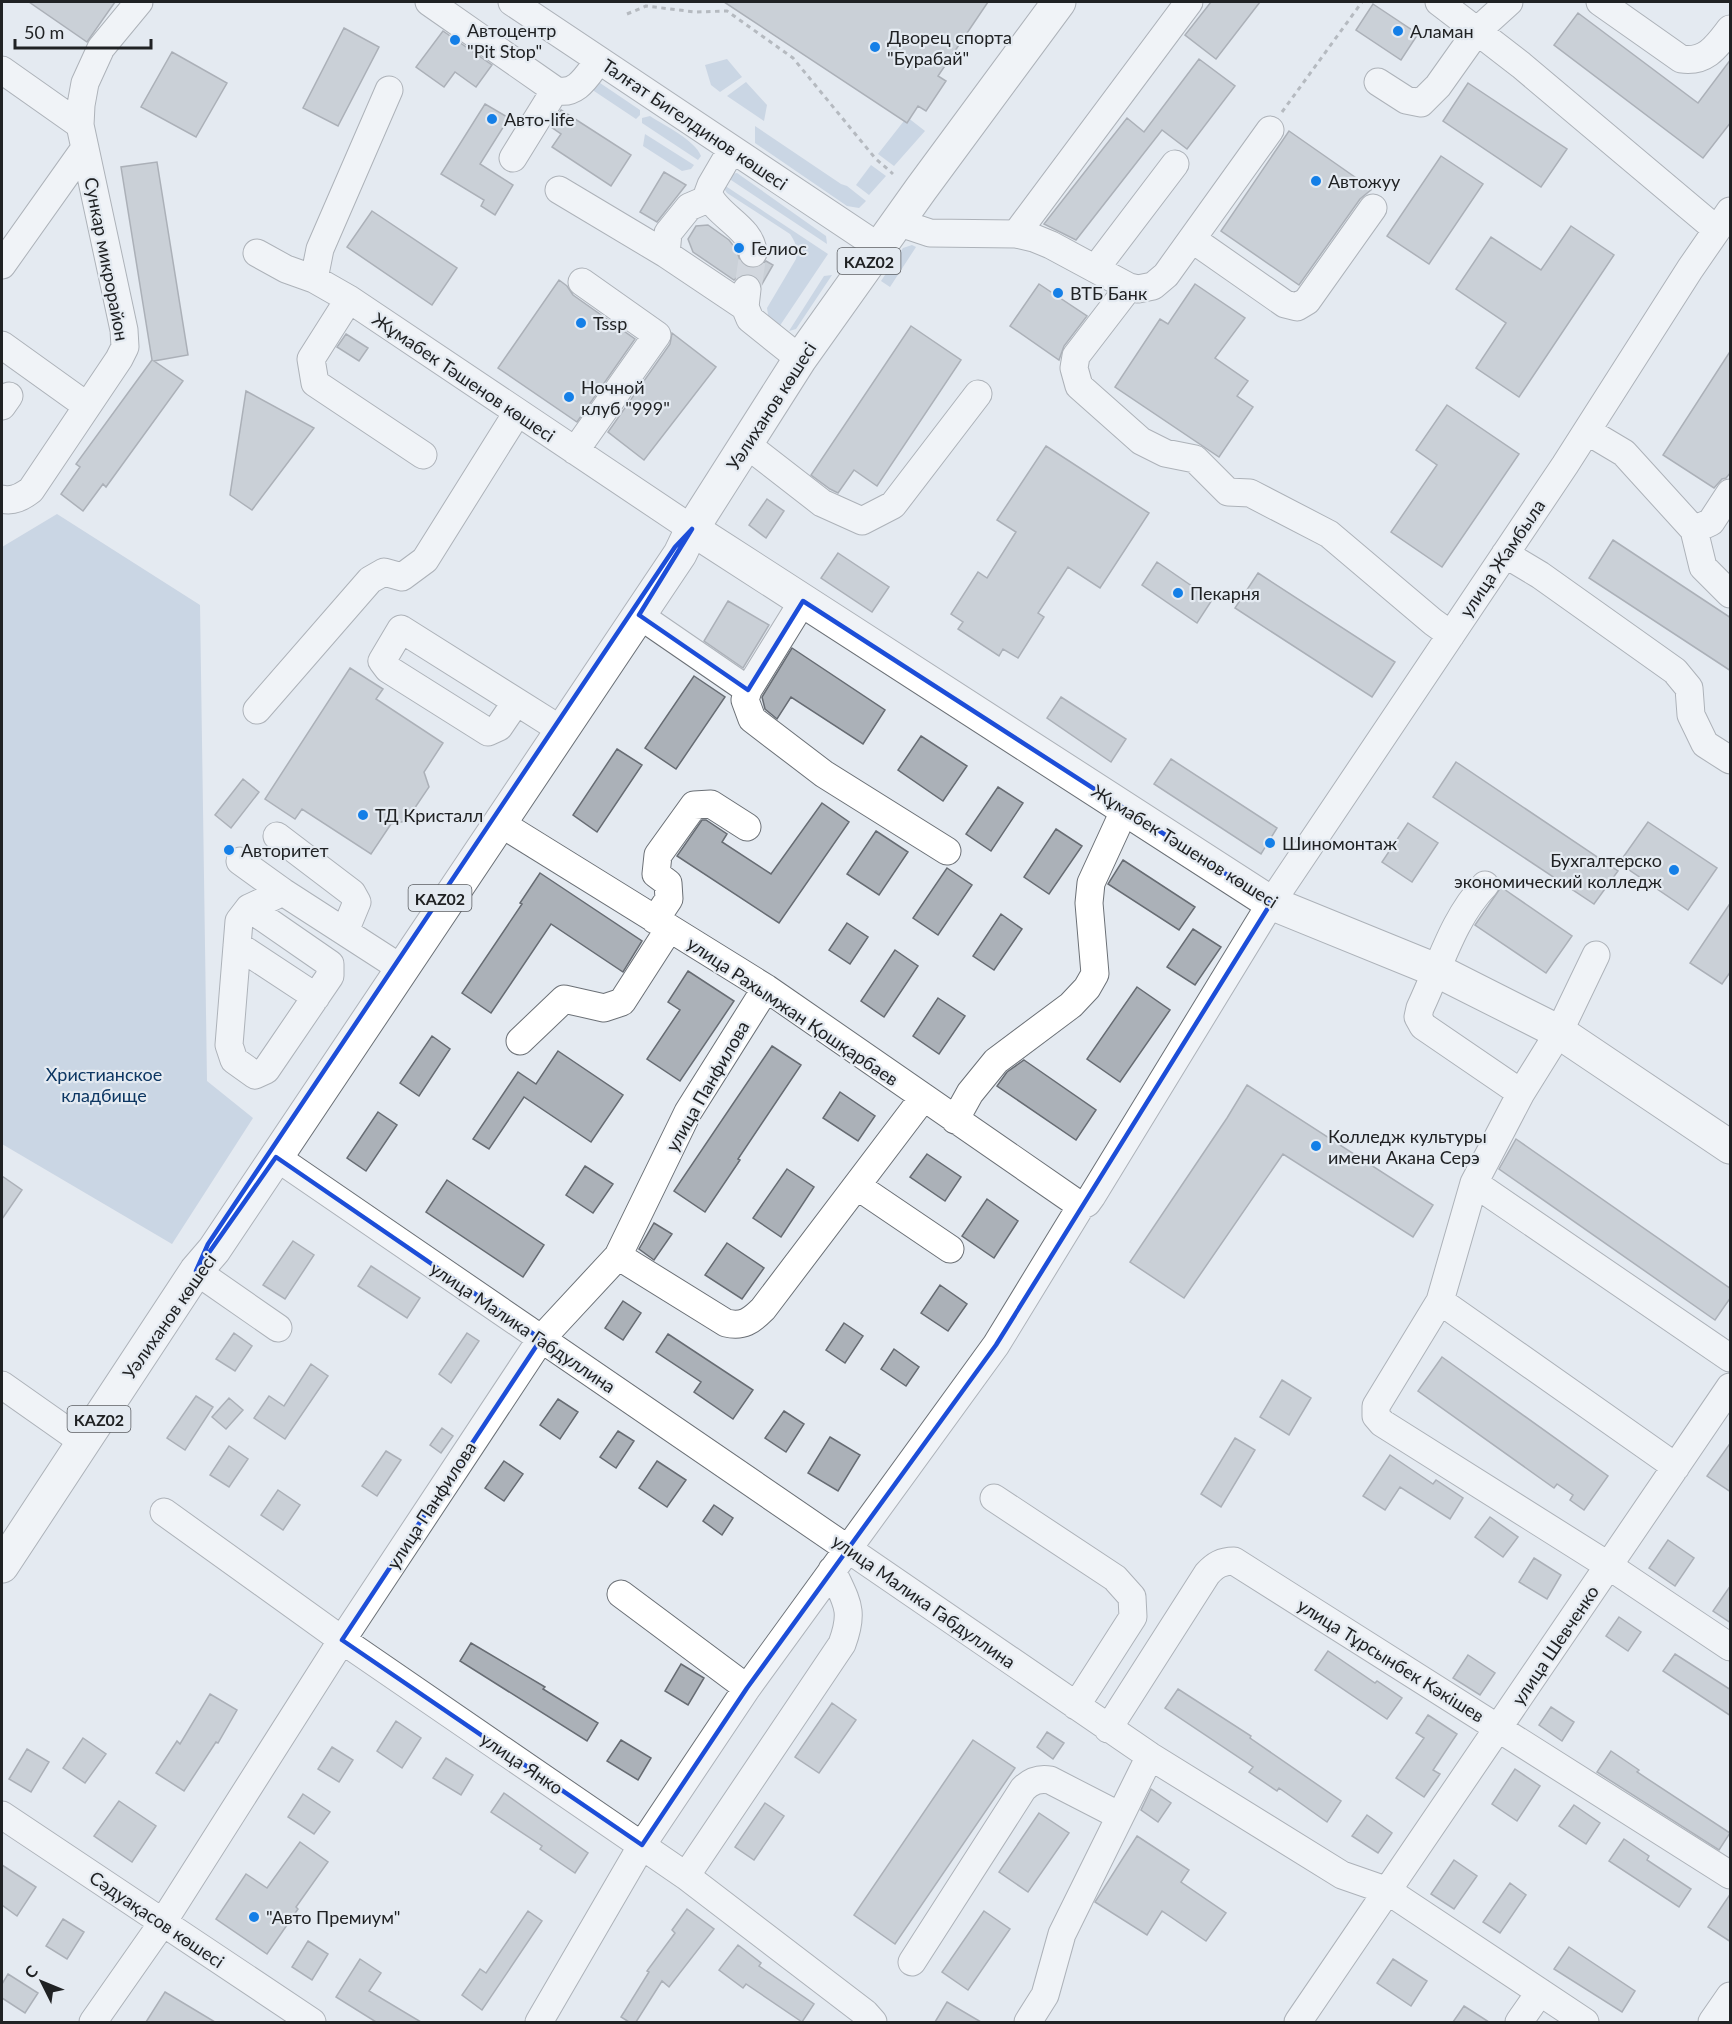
<svg xmlns="http://www.w3.org/2000/svg" width="1732" height="2024" viewBox="0 0 1732 2024" font-family="Lato,sans-serif">
  <style>
    .green { fill: #acbed4 }
    .building { fill: #abb1b8; stroke: #676c73; stroke-width: 1.5 }
    .lines { fill: none; stroke-linecap: round; stroke-linejoin: round }
    .minor-tunnel { stroke: #bdc2c8; stroke-width: 27; stroke-dasharray: 27 14; stroke-linecap: butt }
    .minor-casing { stroke: #6b7076; stroke-width: 29 }
    .major-casing { stroke: #6b7076; stroke-width: 35 }
    .highway-casing { stroke: #6b7076; stroke-width: 35 }
    .path { stroke: #7d8185; stroke-width: 3; stroke-dasharray: 4.5 4.5; stroke-linecap: butt }
    .minor { stroke: #fff; stroke-width: 27 }
    .major { stroke: #fff; stroke-width: 33 }
    .highway { stroke: #fff; stroke-width: 33 }
    .marked { fill: none; stroke: #1d4ed8; stroke-width: 4.5; stroke-linejoin: round }
    .poi-dot { fill: #147fe7; stroke: #e4eaf1; stroke-width: 2 }
    .labels { text-anchor: middle; dominant-baseline: central; stroke-width: 4.5; stroke-linejoin: round; paint-order: stroke }
    .shield { fill: #e4eaf1; stroke: #5b5e62; stroke-width: 1.5 }
    .shield-label { font-size: 16px; font-weight: bold; fill: #202224 }
    .poi-label { font-size: 18px; fill: #202224; stroke: #e4eaf1; text-anchor: start }
    .street-label { font-size: 18px; fill: #202224; stroke: #e4eaf1 }
    .park-label { font-size: 18px; fill: #0c3662; stroke: #e4eaf1 }
  </style>
  <rect width="100%" height="100%" fill="#e4eaf1"/>
  <path class="green" d="M727,59L742,77L720,92L711,85L705,65Z
    M746,82L767,105L764,121L727,96Z
    M596,83H600L640,110V115L636,119L594,91L593,87Z
    M650,116C665,126 695,140 701,156L698,160L642,123V118Z
    M907,117L925,131L894,166L878,154Z
    M755,126L841,184L847,186L866,201L859,208L847,206L755,143Z
    M645,134L694,165L691,169L682,171L643,146Z
    M871,165L886,176L869,195L856,185Z
    M737,173L826,236L827,244L728,178L731,174Z
    M724,185L828,254L779,327L769,321L767,308L796,259C798,249 796,243 790,234L727,193L723,187Z
    M912,245L916,247L890,287L881,281L903,248Z
    M832,275L796,329L789,331L824,276Z
    M57,514L200,605L207,1081L253,1118L172,1244L2,1144V547Z"/>
  <path class="building" d="M29,2H115L87,42Z
    M724,2H988L938,76L946,81L926,111L918,106L907,123Z
    M1211,2H1260L1216,59L1185,35Z
    M1373,4L1418,34L1401,60L1356,30Z
    M1578,13L1698,103L1731,59V122L1703,158L1554,45Z
    M344,28L379,47L338,126L303,108Z
    M443,31L492,65L476,87L455,72L444,87L416,67Z
    M172,52L227,83L196,137L141,107Z
    M1199,59L1235,86L1187,149L1162,130L1076,240L1044,224L1127,118L1144,132Z
    M1468,83L1567,149L1541,187L1443,121Z
    M485,104L509,118L480,164L513,185L495,215L481,206L484,200L441,174Z
    M561,110L631,155L611,186L552,147L561,134L551,127Z
    M1289,131L1372,189L1360,199L1299,285L1221,231Z
    M1441,156L1483,184L1429,264L1387,236Z
    M157,162L188,355L154,361L183,381L106,487L103,484L83,511L61,494L80,467L76,464L152,360L121,167Z
    M664,172L686,185L657,222L640,212Z
    M372,211L457,268L432,305L347,247Z
    M708,225L729,240L736,249L741,263L748,268H757L766,261L773,265L762,284L757,277L749,273L740,275L734,280L693,252L688,239L696,226Z
    M1571,226L1614,255L1519,397L1476,368L1506,323L1456,289L1491,237L1541,270Z
    M559,280L567,286L573,295L635,339L577,422L498,368Z
    M1039,284L1087,316L1064,346L1059,360L1010,326Z
    M1195,284L1245,318L1215,358L1248,381L1237,396L1253,407L1219,457L1115,387L1160,319L1168,324Z
    M911,326L961,360L877,486L854,470L838,493L830,489L811,475Z
    M672,333L716,367L644,460L608,432L670,344Z
    M346,334L368,348L359,361L337,347Z
    M1731,350V472L1726,478L1722,479L1714,488L1663,455Z
    M246,391L314,428L252,510L230,495Z
    M1447,405L1519,454L1442,567L1391,532L1437,465L1416,450Z
    M1046,446L1149,513L1100,588L1068,567L1038,613L1044,617L1018,658L1003,649L999,656L958,629L963,622L951,614L978,572L987,578L1016,532L997,520Z
    M767,499L784,511L766,538L749,525Z
    M1613,540L1731,618V671L1589,578Z
    M838,553L889,587L872,612L821,578Z
    M1157,562L1212,600L1197,623L1142,585Z
    M1258,573L1395,662L1372,697L1235,608Z
    M728,601L769,625L743,668L704,641Z
    M792,648L885,710L863,744L791,697L777,719L765,709L762,697Z
    M350,668L383,689L376,699L443,743L424,772L429,787L406,821L391,824L371,854L302,809L295,819L265,799Z
    M694,676L725,697L676,769L645,748Z
    M1061,697L1126,739L1111,762L1047,718Z
    M921,736L967,766L943,801L898,770Z
    M617,749L642,765L597,832L573,815Z
    M1171,759L1277,828L1261,854L1154,784Z
    M1456,762L1618,871L1594,904L1433,797Z
    M243,779L259,792L231,828L215,815Z
    M998,787L1023,803L991,851L966,834Z
    M822,803L849,822L779,923L677,856L702,820H706L727,834L722,842L771,874Z
    M1648,822L1717,868L1688,910L1619,863Z
    M1408,823L1438,843L1412,882L1382,862Z
    M1056,829L1082,846L1049,894L1024,877Z
    M876,831L908,852L879,895L847,874Z
    M1123,860L1195,907L1179,930L1108,884Z
    M947,868L972,885L938,935L913,918Z
    M540,873L642,941L623,972L551,924L491,1013L462,993L522,904L520,903Z
    M1501,887L1572,936L1546,973L1475,925Z
    M1731,902V971L1722,984L1690,963Z
    M1001,914L1022,929L994,970L973,956Z
    M847,923L868,937L850,964L829,950Z
    M1193,929L1221,947L1195,985L1167,967Z
    M895,950L918,966L884,1017L861,1001Z
    M688,971L734,1001L680,1081L647,1059L680,1010L668,1002Z
    M1137,987L1170,1010L1120,1082L1087,1059Z
    M938,998L965,1016L939,1054L913,1036Z
    M432,1036L450,1049L419,1096L400,1083Z
    M772,1046L801,1065L738,1159L740,1160L705,1212L674,1191Z
    M558,1051L623,1095L591,1142L524,1097L489,1149L473,1139L518,1072L536,1084Z
    M1024,1060L1096,1110L1076,1140L997,1086L1007,1072Z
    M1247,1085L1433,1205L1413,1237L1283,1154L1184,1298L1130,1262L1227,1118Z
    M840,1092L875,1116L858,1141L823,1118Z
    M378,1112L397,1125L366,1171L347,1158Z
    M1516,1139L1731,1289V1297L1715,1320L1499,1169Z
    M927,1154L961,1177L945,1201L910,1177Z
    M585,1166L613,1184L593,1213L566,1195Z
    M787,1169L814,1187L781,1237L753,1218Z
    M2,1176L22,1190L2,1219Z
    M447,1180L544,1245L523,1277L426,1212Z
    M987,1199L1018,1221L994,1258L962,1236Z
    M654,1223L672,1234L654,1260L639,1249Z
    M293,1241L314,1255L285,1299L263,1285Z
    M727,1243L764,1268L742,1299L705,1275Z
    M371,1266L420,1298L407,1318L358,1286Z
    M940,1285L967,1304L948,1331L921,1313Z
    M623,1301L641,1313L623,1340L605,1328Z
    M844,1323L863,1336L845,1363L826,1350Z
    M234,1333L252,1346L235,1371L216,1359Z
    M467,1333L479,1341L451,1383L439,1374Z
    M668,1334L753,1390L733,1419L694,1392L701,1382L656,1352Z
    M894,1349L919,1367L906,1386L881,1369Z
    M1442,1357L1608,1476L1584,1510L1570,1500L1573,1495L1557,1484L1554,1488L1418,1391Z
    M311,1364L328,1376L285,1439L254,1418L269,1396L284,1406Z
    M1282,1380L1311,1398L1289,1435L1260,1417Z
    M196,1396L213,1407L185,1450L167,1438Z
    M229,1398L243,1410L226,1429L212,1417Z
    M558,1399L578,1412L560,1439L540,1425Z
    M784,1411L804,1424L786,1452L765,1438Z
    M442,1428L453,1436L441,1453L430,1445Z
    M618,1431L634,1441L616,1468L600,1457Z
    M830,1437L860,1455L838,1491L808,1473Z
    M1235,1438L1255,1450L1221,1507L1201,1494Z
    M1731,1442V1492L1707,1476Z
    M229,1446L248,1459L229,1487L210,1475Z
    M386,1451L401,1460L377,1496L362,1486Z
    M1390,1455L1433,1484L1436,1480L1463,1498L1450,1519L1400,1487L1385,1510L1363,1496Z
    M504,1461L523,1474L504,1501L485,1488Z
    M657,1461L686,1480L667,1507L639,1488Z
    M278,1490L300,1505L283,1530L261,1515Z
    M714,1505L733,1518L722,1535L703,1521Z
    M1490,1517L1518,1537L1503,1557L1475,1537Z
    M1668,1540L1694,1558L1675,1586L1649,1568Z
    M1534,1558L1561,1575L1547,1599L1519,1582Z
    M1731,1585V1623L1713,1611Z
    M1619,1617L1641,1632L1628,1651L1606,1636Z
    M471,1643L545,1687L543,1689L598,1723L587,1741L460,1661Z
    M1328,1651L1375,1683L1377,1681L1402,1698L1387,1719L1315,1670Z
    M1675,1654L1731,1690V1716L1663,1671Z
    M1468,1655L1495,1673L1480,1695L1453,1678Z
    M681,1664L704,1678L688,1705L665,1691Z
    M1178,1689L1251,1736L1250,1738L1341,1801L1327,1822L1279,1788L1277,1791L1249,1772L1253,1767L1165,1708Z
    M210,1694L237,1710L218,1743L216,1742L184,1791L156,1773L177,1741L180,1744Z
    M832,1703L856,1720L819,1773L795,1757Z
    M1551,1707L1574,1722L1562,1741L1539,1725Z
    M1428,1715L1457,1734L1433,1770L1440,1774L1424,1797L1396,1778L1424,1738L1416,1733Z
    M396,1721L421,1738L402,1768L377,1751Z
    M1047,1732L1064,1743L1053,1759L1037,1747Z
    M83,1738L106,1754L85,1783L63,1768Z
    M621,1740L651,1758L638,1780L607,1761Z
    M973,1740L1015,1768L895,1944L854,1915Z
    M332,1747L353,1760L339,1782L318,1769Z
    M27,1749L49,1762L31,1792L9,1779Z
    M1611,1751L1639,1770L1637,1772L1730,1833L1719,1850L1597,1772Z
    M446,1758L473,1775L461,1795L433,1778Z
    M1515,1769L1540,1786L1517,1821L1492,1804Z
    M1151,1789L1171,1803L1158,1822L1141,1810Z
    M504,1793L588,1853L575,1873L540,1849L542,1846L491,1812Z
    M303,1794L330,1812L314,1834L288,1817Z
    M119,1801L156,1826L132,1862L94,1836Z
    M765,1803L784,1816L754,1860L735,1847Z
    M1574,1805L1600,1823L1586,1844L1559,1826Z
    M1039,1813L1069,1833L1028,1892L999,1872Z
    M1367,1815L1392,1833L1378,1853L1352,1836Z
    M1137,1836L1189,1870L1181,1882L1226,1913L1206,1941L1162,1911L1147,1935L1095,1902Z
    M1624,1839L1649,1856L1647,1860L1691,1889L1679,1907L1609,1861Z
    M300,1842L328,1862L296,1907L298,1909L267,1954L216,1919L246,1874L267,1888Z
    M1454,1860L1477,1876L1454,1909L1431,1894Z
    M2,1865L36,1887L17,1916L2,1905Z
    M1510,1883L1526,1895L1500,1933L1483,1922Z
    M1731,1893V1942L1708,1927Z
    M687,1909L714,1929L669,1987L662,1981L636,2022H629L621,2017L649,1972L647,1971L675,1933L672,1930Z
    M528,1911L542,1921L482,2010L462,1995L480,1969L486,1973Z
    M984,1911L1010,1929L968,1990L942,1972Z
    M63,1919L84,1932L67,1959L46,1946Z
    M308,1941L328,1954L312,1980L292,1967Z
    M738,1945L761,1963L759,1966L814,2004L802,2022L746,1984L743,1988L719,1970Z
    M1569,1947L1635,1991L1622,2012L1554,1969Z
    M360,1959L381,1973L369,1991L421,2022H376L336,1997Z
    M1393,1959L1427,1981L1411,2006L1377,1983Z
    M8,1974L38,1993L25,2013L2,1998V1984Z
    M165,1992L215,2022H146Z
    M947,2002L981,2022H935Z
    M1464,2006L1489,2022H1453Z"/>
  <g class="lines">
    <path class="minor-tunnel" d="M748,288L753,253"/>
    <g class="minor-casing">
      <path id="minor" d="M429,2L555,90C577,97 588,74 599,60
        M512,2L879,247
        M1439,2L1477,31L1509,2
        M1600,2L1681,59C1706,63 1717,46 1730,29
        M2,70L80,125
        M1378,82L1406,100L1421,103L1438,86L1477,31L1521,65L1717,230
        M732,149L711,185L708,193C716,216 752,227 753,253
        M513,158L555,90
        M559,190L666,254L745,307
        M897,222L930,233L1016,234L1034,238L1051,245L1129,287L1138,289L1153,286L1166,275L1270,130
        M1016,234L1189,2
        M1192,239L1285,304L1297,307L1307,301L1373,208
        M257,253L286,269L314,279L349,299L692,529
        M666,254L668,233L689,207L710,198
        M2,265L85,148
        M1096,268L1175,164
        M314,279L320,249L389,90
        M1129,287L1076,356L1074,368L1079,386L1141,441L1165,453L1195,459L1228,492L1250,493L1329,534L1433,622L1451,635
        M747,289L745,307L750,319L800,359
        M349,299L311,359L315,383L423,455
        M2,345L87,406
        M2,406L9,396
        M1587,431L1624,453L1694,530L1703,567L1730,594
        M746,444L822,503L862,521L893,505L978,394
        M575,451L657,335L582,282
        M2,499C13,502 22,497 31,490L119,359L125,347L124,330L80,125L81,105L85,83L101,48L139,2
        M1694,530L1711,522L1730,493
        M1505,554L1540,575L1675,671L1689,688L1691,715L1705,744L1730,760
        M803,601L748,690L745,700L752,719L824,774L947,851
        M639,615L748,690
        M516,702L499,727L488,732L388,669L382,661L401,629L555,726
        M257,710L370,580L384,572L402,577L425,560L517,413
        M500,823L766,988L1081,1206
        M277,836L352,893L357,902L345,931
        M240,861L283,892L396,965
        M1485,885C1453,918 1440,966 1420,1008L1418,1017L1423,1026L1521,1093
        M249,908L330,964V976L266,1070L255,1075L234,1060L229,1045L239,921L249,908L283,892
        M655,920L669,899L668,883L656,874L658,855L694,805L711,804L747,827
        M237,945L316,997
        M1596,955L1559,1032L1521,1093L1474,1183L1440,1301L1376,1406V1416L1382,1423L1609,1566L1730,1647
        M520,1041L564,999L604,1008L622,1002L669,929
        M955,1120L970,1093L996,1061L1071,1005L1087,988L1095,974L1089,903L1091,883L1125,809
        M276,1157L1150,1756L1342,1875L1388,1891L1585,2022
        M1474,1183L1730,1358
        M857,1186L950,1249
        M618,1256L726,1323C743,1327 751,1321 763,1309L923,1098
        M196,1271L278,1328
        M1440,1301L1676,1467
        M2,1385L83,1442
        M994,1498L1115,1578L1132,1597L1133,1617L1076,1706
        M164,1512L342,1640L686,1876L865,2013L873,2022
        M621,1594L747,1688
        M1108,1729L1207,1574C1215,1565 1222,1561 1234,1561L1730,1875
        M2,1815L312,2022
        M686,1876L842,1644C855,1609 846,1602 832,1570
        M912,1962L1023,1789C1031,1781 1039,1778 1050,1780L1120,1816
        M93,2022L163,1922L342,1640L541,1339L618,1256L688,1112L766,988
        M539,2022L642,1845L747,1688L996,1345L1081,1206L1087,1203L1092,1196L1271,903L1565,465L1690,269L1730,211
        M1028,2022L1045,1995L1062,1934L1150,1756
        M1298,2022L1730,1387
        M1519,2022L1540,1992
        M1712,2022L1730,1996"/>
    </g>
    <g class="major-casing">
      <path id="major" d="M692,529L1271,903L1438,971L1559,1032L1730,1147"/>
    </g>
    <g class="highway-casing">
      <path id="highway" d="M2,1566L196,1271L214,1250L680,554L692,529L800,359L921,189L1059,2"/>
    </g>
    <path class="path" d="M627,14L646,6L695,12L727,11L793,58L875,158L893,174
      M1282,112L1362,2"/>
    <use href="#minor" class="minor"/>
    <use href="#major" class="major"/>
    <use href="#highway" class="highway"/>
  </g>
  <path d="M0 0H1732V2024H0ZM692,529L639,615L748,690L803,601L1271,903L996,1345L747,1688L642,1845L342,1640L541,1339L276,1157L196,1271L208,1244L675,547Z" fill="#e4eaf1" fill-opacity=".55" fill-rule="evenodd"/>
  <path class="marked" d="M692,529L639,615L748,690L803,601L1271,903L996,1345L747,1688L642,1845L342,1640L541,1339L276,1157L196,1271L208,1244L675,547Z"/>
  <g class="poi-dot">
    <circle cx="1398" cy="31" r="6"/>
    <circle cx="455" cy="40" r="6"/>
    <circle cx="875" cy="47" r="6"/>
    <circle cx="492" cy="119" r="6"/>
    <circle cx="1316" cy="181" r="6"/>
    <circle cx="739" cy="248" r="6"/>
    <circle cx="1058" cy="293" r="6"/>
    <circle cx="581" cy="323" r="6"/>
    <circle cx="569" cy="397" r="6"/>
    <circle cx="1178" cy="593" r="6"/>
    <circle cx="363" cy="815" r="6"/>
    <circle cx="1270" cy="843" r="6"/>
    <circle cx="229" cy="850" r="6"/>
    <circle cx="1674" cy="870" r="6"/>
    <circle cx="1316" cy="1146" r="6"/>
    <circle cx="254" cy="1917" r="6"/>
  </g>
  <g class="labels">
    <g class="shield">
      <rect x="837.5" y="248" width="63" height="26" rx="4.5"/>
      <rect x="408.5" y="885" width="63" height="26" rx="4.5"/>
      <rect x="67.5" y="1406" width="63" height="26" rx="4.5"/>
    </g>
    <g class="shield-label">
      <text x="869" y="261">KАZ02</text>
      <text x="440" y="898">KАZ02</text>
      <text x="99" y="1419">KАZ02</text>
    </g>
    <g class="poi-label">
      <text x="467" y="30">Автоцентр<tspan x="467" dy="21">"Pit Stop"</tspan></text>
      <text x="1410" y="31">Аламан</text>
      <text x="887" y="37">Дворец спорта<tspan x="887" dy="21">"Бурабай"</tspan></text>
      <text x="504" y="119">Авто-life</text>
      <text x="1328" y="181">Автожуу</text>
      <text x="751" y="248">Гелиос</text>
      <text x="1070" y="293">ВТБ Банк</text>
      <text x="593" y="323">Tssp</text>
      <text x="581" y="387">Ночной<tspan x="581" dy="21">клуб "999"</tspan></text>
      <text x="1190" y="593">Пекарня</text>
      <text x="375" y="815">ТД Кристалл</text>
      <text x="1282" y="843">Шиномонтаж</text>
      <text x="241" y="850">Авторитет</text>
      <text x="1662" y="860" text-anchor="end">Бухгалтерско<tspan x="1662" dy="21">экономический колледж</tspan></text>
      <text x="1328" y="1136">Колледж культуры<tspan x="1328" dy="21">имени Акана Серэ</tspan></text>
      <text x="266" y="1917">"Авто Премиум"</text>
    </g>
    <g class="street-label">
      <text transform="translate(695 124) rotate(34)">Талғат Бигелдинов көшесі</text>
      <text transform="translate(107 259) rotate(79)">Сункар микрорайон</text>
      <text transform="translate(464 377) rotate(34)">Жұмабек Тәшенов көшесі</text>
      <text transform="translate(771 406) rotate(-57)">Уәлиханов көшесі</text>
      <text transform="translate(1502 558) rotate(-56)">улица Жамбыла</text>
      <text transform="translate(1185 846) rotate(32)">Жұмабек Тәшенов көшесі</text>
      <text transform="translate(793 1011) rotate(34)">улица Рахымжан Қошқарбаев</text>
      <text transform="translate(707 1086) rotate(-60)">улица Панфилова</text>
      <text transform="translate(169 1316) rotate(-55)">Уәлиханов көшесі</text>
      <text transform="translate(523 1327) rotate(34)">улица Малика Габдуллина</text>
      <text transform="translate(431 1505) rotate(-57)">улица Панфилова</text>
      <text transform="translate(924 1601) rotate(35)">улица Малика Габдуллина</text>
      <text transform="translate(1555 1645) rotate(-56)">улица Шевченко</text>
      <text transform="translate(1391 1660) rotate(32)">улица Тұрсынбек Кәкішев</text>
      <text transform="translate(522 1763) rotate(34)">улица Янко</text>
      <text transform="translate(157 1919) rotate(34)">Сәдуақасов көшесі</text>
    </g>
    <g class="park-label">
      <text x="104" y="1074">Христианское<tspan x="104" dy="21">кладбище</tspan></text>
    </g>
  </g>
  <rect width="1732" height="2024" fill="none" stroke="#202224" stroke-width="6"/>
  <g transform="translate(42 1982) rotate(313)" stroke="#e4eaf1" stroke-width="4.5" paint-order="stroke">
  <path d="M0-4.5L10 22L0 15L-10 22Z" fill="#202224"/>
  <text y="-9" font-size="16" font-weight="bold" text-anchor="middle" fill="#202224">С</text>
  </g>
  <path d="M15 39v9h136v-9" fill="none" stroke="#202224" stroke-width="3"/>
  <text x="24" y="39" font-size="18" fill="#202224" stroke="#e4eaf1" stroke-width="4.5" paint-order="stroke">50 m</text>
</svg>
